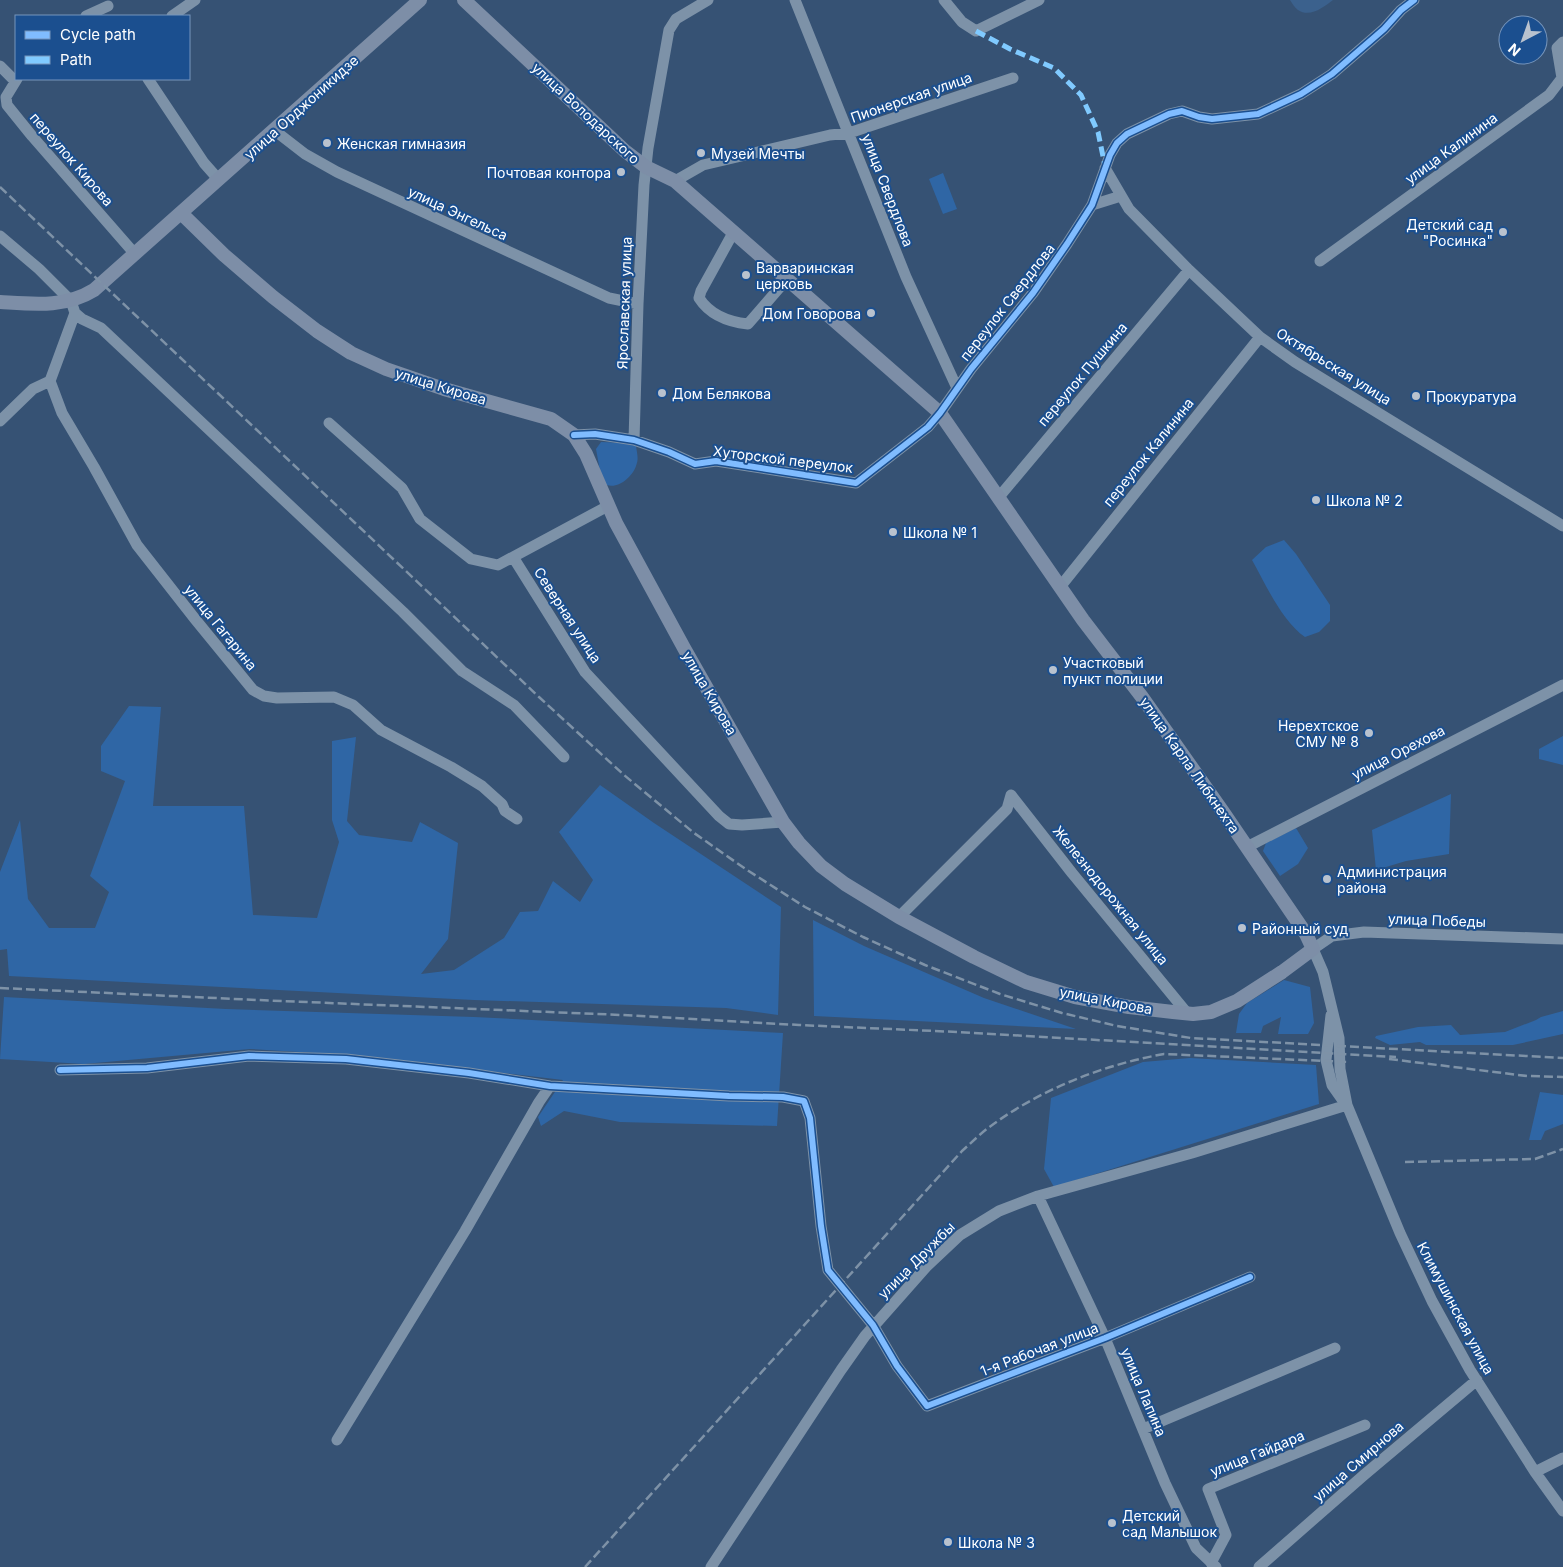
<svg xmlns="http://www.w3.org/2000/svg" width="1563" height="1567" viewBox="0 0 1563 1567" font-family="Inter,sans-serif">
  <style>
    .green { fill: #2f66a5 }
    .water { fill: #3b618d }
    .lines { fill: none; stroke-linecap: round; stroke-linejoin: round }
    .minor { stroke: #7d92a8; stroke-width: 11 }
    .major { stroke: #7d8ea7; stroke-width: 14 }
    .rail { stroke: #7e92a7; stroke-width: 2.5; stroke-dasharray: 9 4; stroke-linecap: butt }
    .quiet { stroke: #80caff; stroke-width: 5; stroke-dasharray: 10 5; stroke-linecap: butt }
    .cycleway-casing { stroke: #1b4f8f; stroke-width: 9 }
    .cycleway { stroke: #80bcff; stroke-width: 6 }
    .poi-dot { fill: #b9c2ce; stroke: #1b4f8f; stroke-width: 2 }
    .labels { text-anchor: middle; dominant-baseline: central; stroke-width: 4; stroke-linejoin: round; paint-order: stroke }
    .street-label { font-size: 14px; fill: #fff; stroke: #1b4f8f }
    .poi-label { font-size: 14px; fill: #fff; stroke: #1b4f8f; text-anchor: start }
  </style>
  <rect width="100%" height="100%" fill="#365274"/>
  <path class="green" d="M943,173L957,209L943,214L929,179Z
    M601,442L631,443L636,446C637,453 639,459 636,466C632,478 614,493 602,482L596,449Z
    M1284,540L1296,554L1330,605V621L1319,632L1305,637C1282,621 1266,585 1252,560L1266,547Z
    M129,706L161,707L153,806H244L253,915L317,918L339,842L332,820V741L356,737L347,821L359,835L412,842L420,822L458,843L448,939L421,974L454,970L504,938L520,912L538,911L553,881L580,902L593,880L559,832L600,785L654,823L781,907L778,1015L726,1008L474,1000L9,976L7,949L0,950V872L20,820L28,899L49,928H95L109,892L90,876L125,781L101,771V746Z
    M1563,736V765L1539,759V749Z
    M1451,794L1449,854L1406,861L1376,870L1372,830Z
    M1296,828L1308,848L1298,864L1280,876L1263,851L1266,843Z
    M813,920L864,946L984,998L1076,1029L814,1016Z
    M1284,980L1310,987L1314,1023L1308,1034H1278L1281,1017L1263,1026L1261,1033H1236L1239,1014L1247,1003Z
    M4,997L226,1009L474,1017L783,1033L777,1126L620,1122L564,1111L541,1126L538,1117L563,1080L348,1055L250,1049L84,1064L0,1059Z
    M1563,1011V1034L1513,1045H1426L1420,1042L1390,1045L1375,1038L1376,1036L1418,1027L1451,1025L1460,1035L1505,1032L1536,1020L1541,1017Z
    M1190,1058L1316,1065L1319,1104L1054,1187L1044,1169L1051,1098L1143,1062Z
    M1540,1092L1563,1095V1124L1545,1131L1541,1140H1529Z"/>
  <path class="water" d="M1290,0H1333C1324,7 1310,18 1298,10C1295,8 1292,3 1290,0Z"/>
  <g class="lines">
    <path class="minor" d="M795,0L906,277L957,388
      M944,0L962,22L976,31L1039,0
      M86,16L108,6
      M172,16L195,0
      M0,66L15,81
      M17,79L6,97L7,105L32,136L135,254
      M148,79L204,163L219,180
      M274,130L305,154L337,172L609,298L638,304
      M1105,168L1129,209L1189,270L1260,337L1295,362L1563,526
      M675,181L703,165L830,135L849,133L1013,78
      M1092,205L1121,196
      M733,233L701,291L699,298C710,315 729,322 748,324L787,279
      M0,236L39,269L71,301L75,313L50,381L62,413L94,467L137,545L195,619L253,690L264,696L277,698L334,697L353,705L381,730L451,767L482,786L502,804L505,811L517,819
      M1320,261L1549,95L1562,78L1557,48L1563,42
      M75,313L82,319L101,328L403,612L462,671L514,705L564,757
      M0,421L33,389L50,381
      M329,423L402,488L420,519L471,559L498,565L513,557L585,672L719,816L729,824L742,825L783,822
      M574,435L595,434L634,440L669,452L695,464L716,461L856,483L928,427L940,413L971,369L1033,293L1067,244L1092,205L1110,155L1117,143L1127,134L1169,114L1182,111L1199,117L1212,119L1258,114L1301,94L1332,74L1384,29L1401,10L1414,0
      M634,440L638,304L644,185L648,148L669,30L676,19L708,0
      M999,497L1189,270
      M513,557L608,506
      M1060,587L1260,337
      M1011,795L1072,873L1187,1013
      M1247,847L1563,685
      M899,917L1007,809L1011,795
      M1563,939L1364,932L1332,936L1313,949L1323,972L1339,1038L1340,1069L1347,1105L1400,1233L1432,1301L1470,1370L1535,1472L1563,1511
      M1331,1015L1326,1060L1332,1085L1344,1102
      M60,1070L147,1068L249,1056L346,1059L469,1073L550,1086L729,1096L783,1097L804,1101L810,1118L821,1226L828,1270L873,1325L897,1366L927,1406L1105,1338L1250,1277
      M1038,1196L1105,1338L1165,1483L1196,1548L1216,1567
      M1143,1429L1335,1348
      M337,1440L465,1231L539,1102L550,1086
      M1535,1472L1563,1458
      M1211,1563L1226,1535L1208,1489L1365,1425
      M711,1567L841,1370L865,1336L926,1267L960,1235L999,1211L1038,1196L1192,1153L1347,1105
      M1259,1567L1364,1475L1477,1380"/>
    <path class="major" d="M181,213L224,255L273,297L317,331L351,353L386,369L444,389L551,419L574,435L586,454L616,523L684,648L783,822L799,843L821,866L845,884L899,917L974,957L1026,982L1075,997L1129,1007L1173,1012L1193,1014L1211,1012L1237,1001L1282,972L1313,949L1306,934L1223,812L1142,697L1083,620L940,413L675,181L646,167L625,151L464,0
      M0,302C33,304 65,308 94,290L420,0"/>
    <path class="rail" d="M0,187L539,697L624,775L694,833L747,870L805,907L863,937L925,965L1000,994L1062,1013L1117,1026L1191,1038L1563,1058
      M0,988L257,1000L622,1015L799,1025L957,1032L1396,1057
      M1389,1059L1527,1076L1563,1077
      M1405,1162L1535,1159L1563,1149
      M585,1567L962,1151C971,1143 979,1135 988,1128C1039,1090 1102,1065 1164,1054L1349,1062"/>
    <path class="quiet" d="M976,31L1010,49L1054,68L1081,95L1098,132L1105,166"/>
    <g class="cycleway-casing">
      <path id="cycleway" d="M574,435L595,434L634,440L669,452L695,464L716,461L856,483L928,427L940,413L971,369L1033,293L1067,244L1092,205L1110,155L1117,143L1127,134L1169,114L1182,111L1199,117L1212,119L1258,114L1301,94L1332,74L1384,29L1401,10L1414,0
        M60,1070L147,1068L249,1056L346,1059L469,1073L550,1086L729,1096L783,1097L804,1101L810,1118L821,1226L828,1270L873,1325L897,1366L927,1406L1105,1338L1250,1277"/>
    </g>
    <use href="#cycleway" class="cycleway"/>
  </g>
  <g class="poi-dot">
    <circle cx="327" cy="143" r="5"/>
    <circle cx="701" cy="153" r="5"/>
    <circle cx="621" cy="172" r="5"/>
    <circle cx="1503" cy="232" r="5"/>
    <circle cx="746" cy="275" r="5"/>
    <circle cx="871" cy="313" r="5"/>
    <circle cx="662" cy="393" r="5"/>
    <circle cx="1416" cy="396" r="5"/>
    <circle cx="1316" cy="500" r="5"/>
    <circle cx="893" cy="532" r="5"/>
    <circle cx="1053" cy="670" r="5"/>
    <circle cx="1369" cy="733" r="5"/>
    <circle cx="1327" cy="879" r="5"/>
    <circle cx="1242" cy="928" r="5"/>
    <circle cx="1112" cy="1523" r="5"/>
    <circle cx="948" cy="1542" r="5"/>
  </g>
  <g class="labels">
    <g class="street-label">
      <text transform="translate(911 97) rotate(-19)">Пионерская улица</text>
      <text transform="translate(301 107) rotate(-42)">улица Орджоникидзе</text>
      <text transform="translate(586 113) rotate(43)">улица Володарского</text>
      <text transform="translate(1451 148) rotate(-36)">улица Калинина</text>
      <text transform="translate(72 159) rotate(49)">переулок Кирова</text>
      <text transform="translate(888 190) rotate(69)">улица Свердлова</text>
      <text transform="translate(458 213) rotate(25)">улица Энгельса</text>
      <text transform="translate(1007 302) rotate(-52)">переулок Свердлова</text>
      <text transform="translate(624 303) rotate(-88)">Ярославская улица</text>
      <text transform="translate(1334 366) rotate(32)">Октябрьская улица</text>
      <text transform="translate(1082 374) rotate(-50)">переулок Пушкина</text>
      <text transform="translate(441 386) rotate(17)">улица Кирова</text>
      <text transform="translate(1148 452) rotate(-51)">переулок Калинина</text>
      <text transform="translate(783 459) rotate(7)">Хуторской переулок</text>
      <text transform="translate(568 615) rotate(57)">Северная улица</text>
      <text transform="translate(221 627) rotate(51)">улица Гагарина</text>
      <text transform="translate(710 693) rotate(60)">улица Кирова</text>
      <text transform="translate(1398 752) rotate(-27)">улица Орехова</text>
      <text transform="translate(1190 765) rotate(55)">улица Карла Либкнехта</text>
      <text transform="translate(1111 895) rotate(51)">Железнодорожная улица</text>
      <text transform="translate(1437 920) rotate(2)">улица Победы</text>
      <text transform="translate(1106 1000) rotate(11)">улица Кирова</text>
      <text transform="translate(916 1260) rotate(-45)">улица Дружбы</text>
      <text transform="translate(1456 1308) rotate(62)">Климушинская улица</text>
      <text transform="translate(1039 1349) rotate(-21)">1-я Рабочая улица</text>
      <text transform="translate(1144 1392) rotate(67)">улица Лапина</text>
      <text transform="translate(1257 1453) rotate(-22)">улица Гайдара</text>
      <text transform="translate(1358 1461) rotate(-41)">улица Смирнова</text>
    </g>
    <g class="poi-label">
      <text x="337" y="143">Женская гимназия</text>
      <text x="711" y="153">Музей Мечты</text>
      <text x="611" y="172" text-anchor="end">Почтовая контора</text>
      <text x="1493" y="224" text-anchor="end">Детский сад<tspan x="1493" dy="16">"Росинка"</tspan></text>
      <text x="756" y="267">Варваринская<tspan x="756" dy="16">церковь</tspan></text>
      <text x="861" y="313" text-anchor="end">Дом Говорова</text>
      <text x="672" y="393">Дом Белякова</text>
      <text x="1426" y="396">Прокуратура</text>
      <text x="1326" y="500">Школа № 2</text>
      <text x="903" y="532">Школа № 1</text>
      <text x="1063" y="662">Участковый<tspan x="1063" dy="16">пункт полиции</tspan></text>
      <text x="1359" y="725" text-anchor="end">Нерехтское<tspan x="1359" dy="16">СМУ № 8</tspan></text>
      <text x="1337" y="871">Администрация<tspan x="1337" dy="16">района</tspan></text>
      <text x="1252" y="928">Районный суд</text>
      <text x="1122" y="1515">Детский<tspan x="1122" dy="16">сад Малышок</tspan></text>
      <text x="958" y="1542">Школа № 3</text>
    </g>
  </g>
  <rect x="15" y="15" width="175" height="65" fill="#1b4f8f" stroke="#7695bc"/>
  <rect x="25" y="31" width="25" height="8" fill="#80bcff" stroke="#7695bc"/>
  <text x="60" y="40" font-size="15" fill="#ffffff">Cycle path</text>
  <rect x="25" y="56" width="25" height="8" fill="#80caff" stroke="#7695bc"/>
  <text x="60" y="65" font-size="15" fill="#ffffff">Path</text>
  <g transform="translate(1523 40) rotate(221)"><circle r="24" fill="#1b4f8f" stroke="#7695bc"/>
  <path d="M0-4L9 19L0 12L-9 19Z" fill="#b9c2ce"/>
  <text y="-8" font-size="14" font-weight="bold" text-anchor="middle" fill="#ffffff">N</text>
  </g>
</svg>
